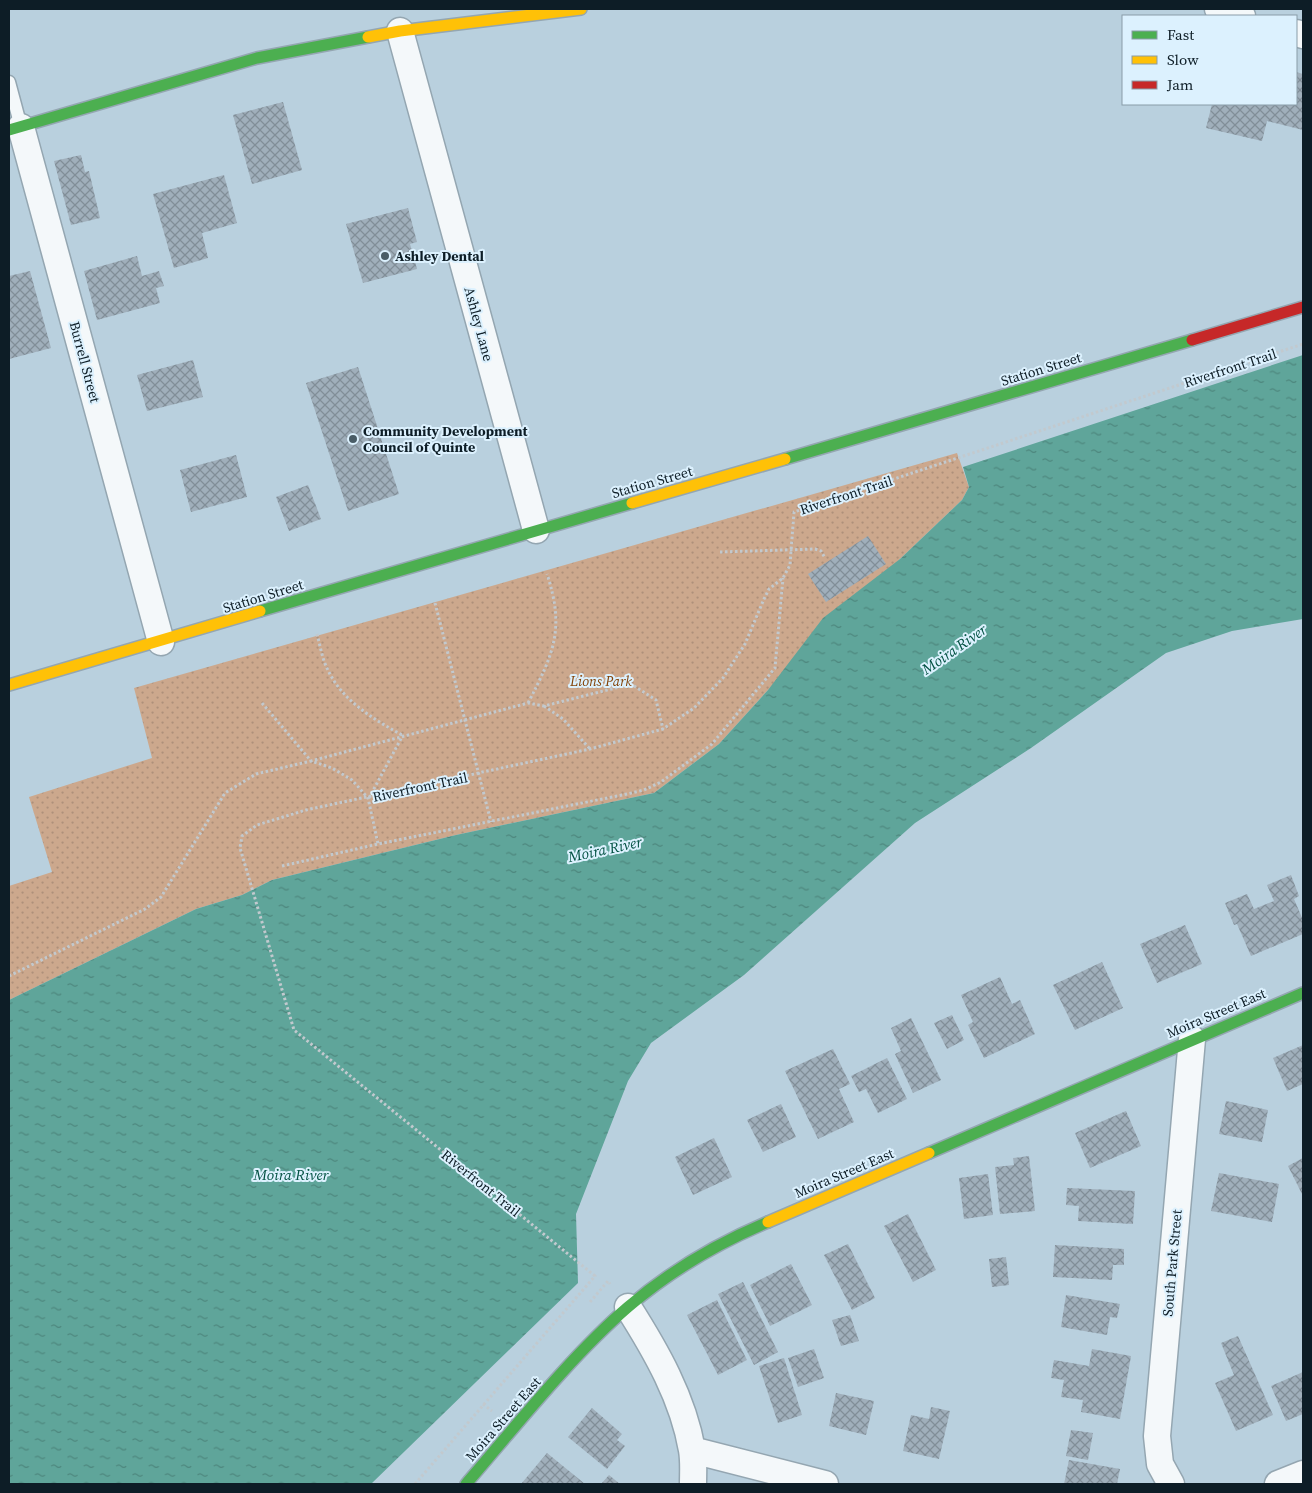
<svg xmlns="http://www.w3.org/2000/svg" width="1312" height="1493" viewBox="0 0 1312 1493" font-family="'Source Serif 4',serif">
  <style>
    .park { fill: url(#park-dots) }
    .water { fill: url(#water-ripples) }
    .building { fill: url(#building-cross-hatch) }
    .lines { fill: none; stroke-linecap: round; stroke-linejoin: round }
    .lane-casing { stroke: #94a6b1; stroke-width: 15 }
    .street-casing { stroke: #94a6b1; stroke-width: 29 }
    .fast-casing { stroke: #94a6b1; stroke-width: 14 }
    .slow-casing { stroke: #94a6b1; stroke-width: 14 }
    .jam-casing { stroke: #94a6b1; stroke-width: 14 }
    .path { stroke: #c2c9ce; stroke-width: 3; stroke-dasharray: 2.5 2.5; stroke-linecap: butt }
    .lane { stroke: #f4f8fa; stroke-width: 12 }
    .street { stroke: #f4f8fa; stroke-width: 26 }
    .fast { stroke: #4caf50; stroke-width: 11 }
    .slow { stroke: #ffc107; stroke-width: 11 }
    .jam { stroke: #c62828; stroke-width: 11 }
    .poi-dot { fill: #495c66; stroke: #dcf1fe; stroke-width: 2 }
    .labels { text-anchor: middle; dominant-baseline: central; stroke-width: 4; stroke-linejoin: round; paint-order: stroke }
    .poi-label { font-size: 14px; font-weight: bold; fill: #0d1d26; stroke: #dcf1fe; text-anchor: start }
    .street-label { font-size: 14px; fill: #0d1d26; stroke: #dcf1fe }
    .park-label { font-size: 14px; font-style: italic; fill: #834207; stroke: #dcf1fe }
    .water-label { font-size: 15px; font-style: italic; fill: #025142; stroke: #dcf1fe }
  </style>
  <defs>
    <pattern id="park-dots" width="8" height="8" patternUnits="userSpaceOnUse" patternTransform="scale(1.25)"><rect width="8" height="8" fill="#cca88d"/><path d="M2 2h.1M6 6h.1" fill="none" stroke="#ae907a" stroke-width="1.8" stroke-linecap="round"/></pattern>
    <pattern id="water-ripples" width="26" height="14" patternUnits="userSpaceOnUse" patternTransform="scale(1.25)"><rect width="26" height="14" fill="#5fa59a"/><path d="M2 4q2-2 4 0t4 0M15 11q2-2 4 0t4 0" fill="none" stroke="#4d867d"/></pattern>
    <pattern id="building-cross-hatch" width="8" height="8" patternUnits="userSpaceOnUse" patternTransform="scale(1.25)"><rect width="8" height="8" fill="#a0afbb"/><path d="M0 0l8 8M0 8l8-8" fill="none" stroke="#818e98"/></pattern>
  </defs>
  <rect width="100%" height="100%" fill="#b9d0de"/>
  <path class="park" d="M957,453L969,487L962,500L900,559L768,690L719,744L654,793L456,835L272,880L242,895L196,909L9,1000V886L52,872L29,797L152,758L134,688Z"/>
  <path class="water" d="M1303,355V619L1232,631L1166,653L1031,748L915,823L744,975L651,1043L628,1081L576,1214L578,1283L371,1484H9V1000L196,909L242,895L272,880L456,835L654,793L719,744L768,690L823,618L900,559L962,500L969,487L963,467Z"/>
  <path class="building" d="M1296,72L1303,74V130L1267,121L1262,141L1206,128L1212,104H1296Z
    M283,102L302,170L252,184L233,115Z
    M81,155L85,172L89,171L100,218L71,225L54,161Z
    M224,175L237,223L202,233L208,258L174,268L153,194Z
    M408,208L417,242L410,244L417,269L363,283L346,224Z
    M137,256L142,276L159,271L164,286L156,288L160,303L97,320L84,271Z
    M30,271L51,348L9,359V276Z
    M193,360L203,397L147,411L137,375Z
    M358,367L399,494L348,511L306,383Z
    M236,455L247,497L191,512L180,470Z
    M308,485L321,519L289,531L276,497Z
    M868,536L886,564L826,602L808,574Z
    M1291,875L1299,896L1294,899L1303,920V934L1251,956L1237,924L1234,925L1225,903L1247,894L1254,909L1274,901L1267,885Z
    M1185,925L1202,964L1157,983L1140,944Z
    M1102,962L1123,1008L1075,1030L1053,985Z
    M1000,977L1012,1004L1020,1000L1035,1034L984,1058L968,1025L973,1022L961,995Z
    M952,1015L964,1040L947,1049L934,1023Z
    M911,1018L941,1080L913,1093L895,1054L901,1051L891,1028Z
    M1303,1045V1084L1287,1091L1273,1058Z
    M833,1049L850,1084L839,1089L854,1122L818,1139L785,1071Z
    M887,1058L907,1099L878,1113L866,1089L859,1092L851,1076Z
    M1226,1101L1268,1110L1262,1142L1219,1134Z
    M781,1104L796,1137L763,1152L747,1120Z
    M1126,1111L1141,1146L1090,1168L1075,1133Z
    M714,1138L732,1177L693,1195L675,1157Z
    M1029,1156L1035,1211L1000,1214L995,1167L1014,1165L1013,1158Z
    M1303,1158V1193L1302,1194L1288,1166Z
    M1219,1173L1279,1184L1272,1222L1211,1211Z
    M988,1174L993,1215L964,1219L959,1178Z
    M1067,1188L1135,1191L1133,1224L1078,1221L1079,1206L1066,1205Z
    M908,1214L936,1270L913,1282L884,1226Z
    M848,1244L875,1298L852,1310L824,1255Z
    M1055,1245L1124,1249V1265H1113L1112,1280L1053,1277Z
    M1006,1257L1009,1285L992,1287L989,1259Z
    M791,1264L812,1305L770,1326L750,1285Z
    M743,1282L778,1352L754,1365L718,1294Z
    M1066,1295L1120,1304L1117,1318L1110,1317L1107,1335L1061,1327Z
    M717,1300L747,1360L718,1375L687,1315Z
    M850,1315L859,1341L841,1346L832,1320Z
    M1238,1336L1273,1415L1236,1431L1215,1383L1234,1375L1221,1343Z
    M814,1349L824,1378L798,1387L788,1358Z
    M1092,1349L1131,1356L1120,1419L1081,1412L1083,1400L1061,1397L1064,1380L1051,1378L1054,1360L1089,1366Z
    M784,1358L802,1415L778,1423L759,1366Z
    M1303,1372V1414L1286,1421L1271,1386Z
    M836,1393L874,1401L866,1435L829,1426Z
    M931,1407L950,1411L939,1459L903,1451L911,1415L929,1419Z
    M592,1408L622,1434L617,1440L625,1446L607,1469L568,1437Z
    M1071,1430L1093,1433L1088,1460L1066,1456Z
    M547,1453L585,1484H521Z
    M1069,1460L1120,1469L1117,1484H1064Z
    M609,1475L620,1484H601Z"/>
  <g class="lines">
    <g class="lane-casing">
      <path id="lane" d="M9,82L21,127"/>
    </g>
    <g class="street-casing">
      <path id="street" d="M1218,9L1242,16
        M400,31L536,530
        M1296,33L1303,35
        M21,127L161,642
        M628,1307C656,1351 683,1398 692,1450C694,1461 693,1473 693,1484
        M692,1450L825,1484
        M1171,1484L1160,1464L1157,1436L1192,1039
        M1278,1484L1303,1474"/>
    </g>
    <g class="fast-casing">
      <path id="fast" d="M9,130L257,58L368,37
        M785,459L1192,340
        M260,611L632,503
        M929,1153L1303,993
        M466,1484C516,1426 571,1356 628,1307C670,1271 718,1243 768,1222"/>
    </g>
    <g class="slow-casing">
      <path id="slow" d="M368,37L400,31L581,9
        M632,503L785,459
        M9,685L260,611
        M768,1222L929,1153"/>
    </g>
    <g class="jam-casing">
      <path id="jam" d="M1192,340L1303,307"/>
    </g>
    <path class="path" d="M720,552L815,549L821,551L825,558
      M435,603L491,822
      M317,634C320,645 322,658 327,668C341,700 373,719 402,735
      M262,703L311,761L528,703L544,706L631,684L656,700L663,729
      M528,703C554,653 565,629 547,574
      M544,706L563,719L590,749
      M369,798L403,735
      M282,866L378,844L627,794L644,790L661,782L712,744L775,668L783,578
      M9,976L145,909L161,897L225,793L256,774L311,761L332,768L352,780L368,798L378,844
      M590,1302L608,1281L610,1284
      M483,1404L492,1411
      M415,1484L595,1276L294,1030L240,848L242,836L257,825L306,810L590,749L663,729L694,708L723,678L745,644L764,599L769,589L783,578L790,565L794,512L1303,344"/>
    <use href="#lane" class="lane"/>
    <use href="#street" class="street"/>
    <use href="#fast" class="fast"/>
    <use href="#slow" class="slow"/>
    <use href="#jam" class="jam"/>
  </g>
  <g class="poi-dot">
    <circle cx="385" cy="256" r="5"/>
    <circle cx="353" cy="439" r="5"/>
  </g>
  <g class="labels">
    <g class="poi-label">
      <text x="395" y="256">Ashley Dental</text>
      <text x="363" y="431">Community Development<tspan x="363" dy="16">Council of Quinte</tspan></text>
    </g>
    <g class="street-label">
      <text transform="translate(479 324) rotate(75)">Ashley Lane</text>
      <text transform="translate(85 362) rotate(75)">Burrell Street</text>
      <text transform="translate(1230 368) rotate(-18)">Riverfront Trail</text>
      <text transform="translate(1041 369) rotate(-17)">Station Street</text>
      <text transform="translate(652 482) rotate(-16)">Station Street</text>
      <text transform="translate(846 495) rotate(-18)">Riverfront Trail</text>
      <text transform="translate(263 596) rotate(-17)">Station Street</text>
      <text transform="translate(420 787) rotate(-12)">Riverfront Trail</text>
      <text transform="translate(1216 1013) rotate(-23)">Moira Street East</text>
      <text transform="translate(844 1173) rotate(-23)">Moira Street East</text>
      <text transform="translate(481 1183) rotate(39)">Riverfront Trail</text>
      <text transform="translate(1172 1263) rotate(-85)">South Park Street</text>
      <text transform="translate(503 1419) rotate(-49)">Moira Street East</text>
    </g>
    <g class="park-label">
      <text x="601" y="681">Lions Park</text>
    </g>
    <g class="water-label">
      <text transform="translate(954 649) rotate(-35)">Moira River</text>
      <text transform="translate(605 849) rotate(-12)">Moira River</text>
      <text x="291" y="1174">Moira River</text>
    </g>
  </g>
  <rect width="1312" height="1493" fill="none" stroke="#0d1d26" stroke-width="20"/>
  <rect x="1122" y="15" width="175" height="90" fill="#dcf1fe" stroke="#899ca8"/>
  <rect x="1132" y="31" width="25" height="8" fill="#4caf50" stroke="#899ca8"/>
  <text x="1167" y="40" font-size="15" fill="#0d1d26">Fast</text>
  <rect x="1132" y="56" width="25" height="8" fill="#ffc107" stroke="#899ca8"/>
  <text x="1167" y="65" font-size="15" fill="#0d1d26">Slow</text>
  <rect x="1132" y="81" width="25" height="8" fill="#c62828" stroke="#899ca8"/>
  <text x="1167" y="90" font-size="15" fill="#0d1d26">Jam</text>
</svg>
